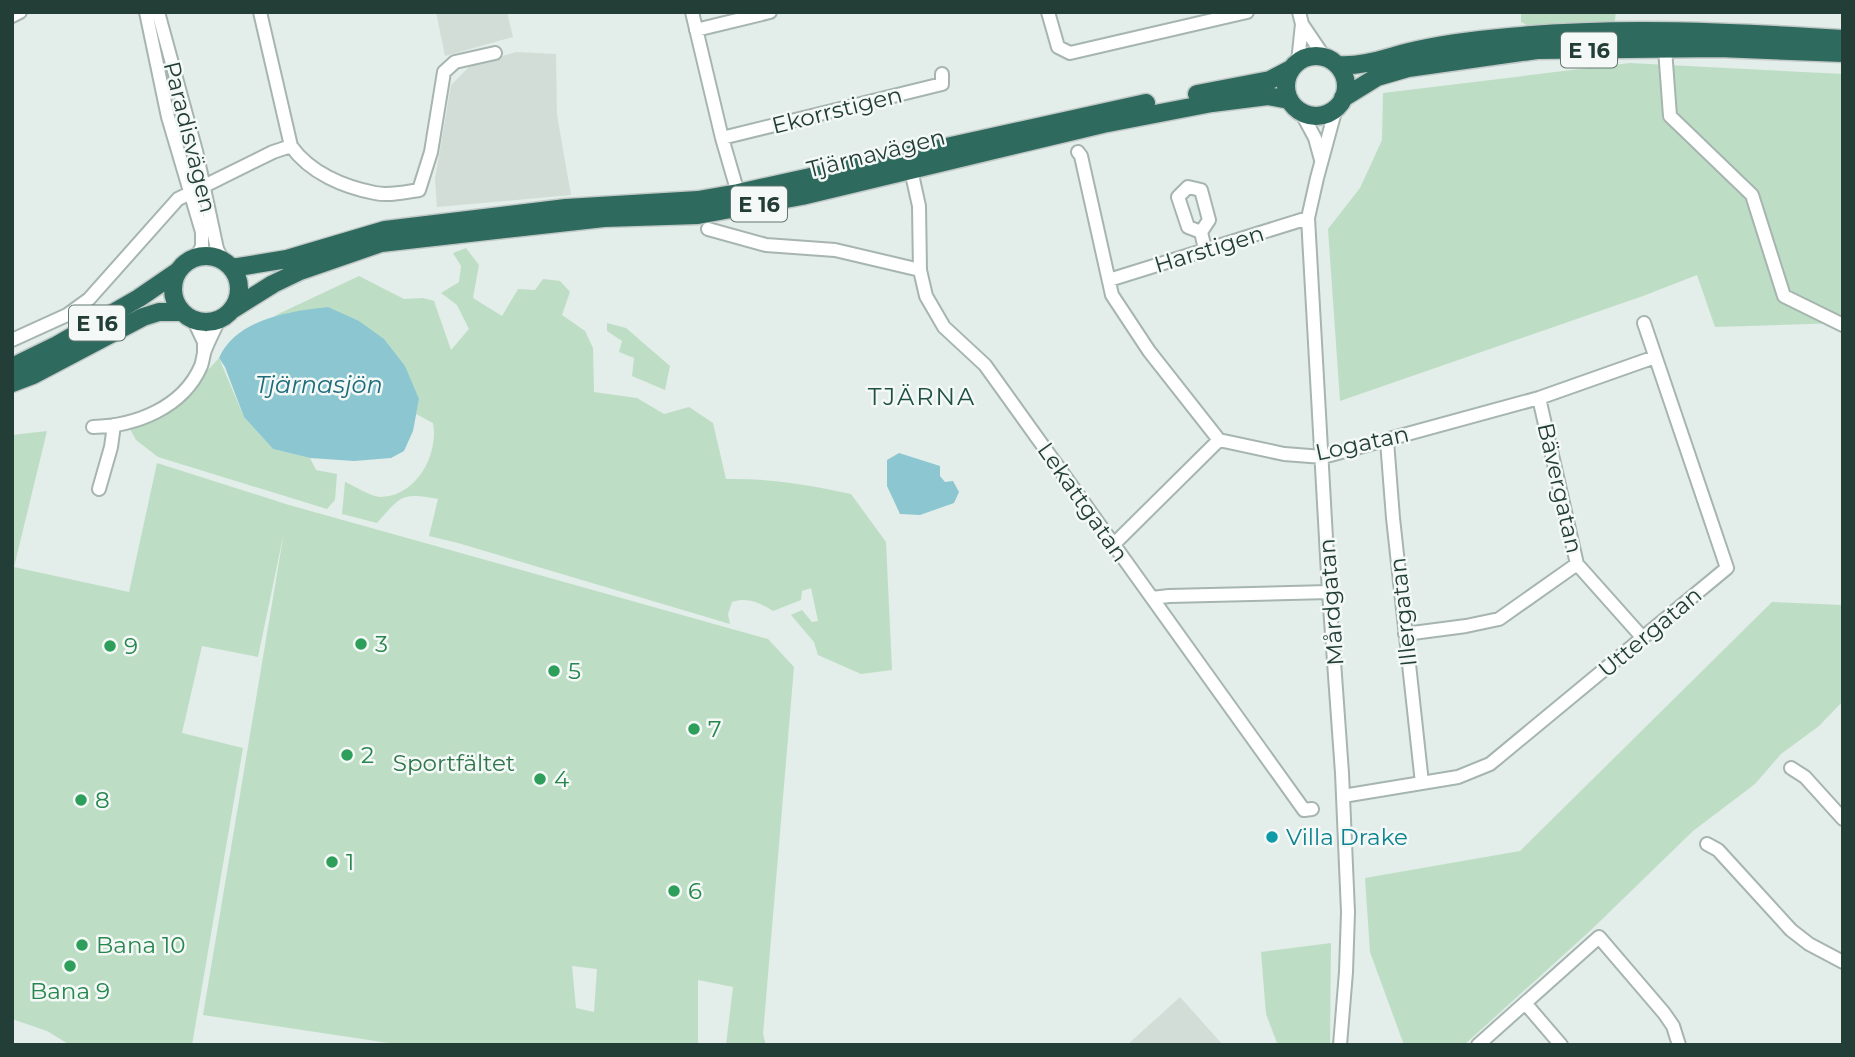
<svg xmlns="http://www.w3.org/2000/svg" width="1855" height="1057" viewBox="0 0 1855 1057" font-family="Montserrat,sans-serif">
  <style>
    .built { fill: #d2ddd8 }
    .green { fill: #bddec5; fill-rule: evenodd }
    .water { fill: #8cc7d1 }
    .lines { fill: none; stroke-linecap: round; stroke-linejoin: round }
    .minor-casing { stroke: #a6b5b0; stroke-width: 16 }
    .highway-casing { stroke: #c1c9c7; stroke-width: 21 }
    .minor { stroke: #fff; stroke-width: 12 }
    .highway { stroke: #2f6a5e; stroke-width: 18 }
    .leisure-dot { fill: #2e9e5b; stroke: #f4f9f7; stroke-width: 2.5 }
    .culture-dot { fill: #0f9aa8; stroke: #f4f9f7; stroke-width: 2.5 }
    .labels { text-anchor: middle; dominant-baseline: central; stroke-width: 5; stroke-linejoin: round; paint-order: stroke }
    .shield { fill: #f4f9f7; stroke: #627671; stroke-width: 2 }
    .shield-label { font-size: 21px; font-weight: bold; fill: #233e37 }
    .street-label { font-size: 23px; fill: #233e37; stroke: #f4f9f7 }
    .leisure-label { font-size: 23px; fill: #27864d; stroke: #f4f9f7; text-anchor: start }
    .park-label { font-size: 23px; fill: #2e7549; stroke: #f4f9f7 }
    .culture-label { font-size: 23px; fill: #0d838f; stroke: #f4f9f7; text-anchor: start }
    .water-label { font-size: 24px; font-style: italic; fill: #1e6b7a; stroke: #f4f9f7 }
    .neighbourhood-label { font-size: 24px; letter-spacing: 2px; fill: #1f5044; stroke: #f4f9f7 }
  </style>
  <rect width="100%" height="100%" fill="#e3ede9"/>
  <path class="built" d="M436,12H507L513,37L445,56Z
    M516,52L556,54L557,115L571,195L437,207L435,179L451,85L470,66Z
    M1180,997L1223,1045H1127Z"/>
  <path class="green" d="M1521,12H1616L1614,26L1533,28L1521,22Z
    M1630,63L1843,74V323L1715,327L1697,275L1643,296L1340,401L1328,229L1360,188L1382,140L1383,93Z
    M466,248L479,265L473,298L502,316L518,289L535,290L543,279L560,281L570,292L562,315L585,331L593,348L594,392L637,398L664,414L689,407L713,423L726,479C768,478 810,485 851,494L886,542L892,670L861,674L818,655L814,642L791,615L802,610L812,622L818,621L811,588L802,591L801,600L773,611C758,602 748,597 732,602L728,614L730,624L458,543L429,536L438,499C401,492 401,496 377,523L342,514L345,482C355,486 369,496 380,497C416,497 439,455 433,423L416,414L419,399L328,307L274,316L359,276L404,299L423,298L434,301L451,350L469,329L457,305L441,293L459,282L461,266L453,253Z
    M607,323L626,328L670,366L665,390L632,376L634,358L619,352L622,341L607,331Z
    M219,358L244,417L273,449L310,458L316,470L337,474L335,500L327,509L158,457L136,440L130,429L169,413Z
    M47,431L14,567L129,592L157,463L289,505L768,639L794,667L763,1034L766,1045H726L733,987L698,980V1045H402L203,1015L284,532L258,657L202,646L182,733L243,748L192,1045H70L47,1031L12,1019V435ZM572,966L597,969L594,1012L576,1008Z
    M1772,602L1843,605V701L1819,726L1781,754L1755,784L1693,831L1591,930L1464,1045H1404L1370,952L1365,878L1520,851Z
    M1331,943L1330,1045L1277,1043L1266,1014L1261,952Z"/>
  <path class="water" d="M328,307L359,321L384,339L405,366L419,399L413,431L404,451L391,458L354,461L310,458L273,449L244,417L225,367L219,358C236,319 290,311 328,307Z
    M899,453L940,466V476L945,482L953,481L959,492L954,503L920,515L900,514L887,486V460Z"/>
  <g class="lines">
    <g class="minor-casing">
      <path id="minor" d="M146,12L168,117L202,232V246L197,257
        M158,12L196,151L217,249L223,261
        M260,12L291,146
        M692,12L722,138L738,193
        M1048,12L1058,47L1070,53L1247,12
        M12,16L20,12
        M1302,24L1325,58
        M696,30L770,12
        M1665,49L1670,116L1752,195L1784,296L1843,325
        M1298,62L1302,24L1299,12
        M1336,108L1317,178L1308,218L1329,592L1342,773L1348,912L1346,972L1340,1045
        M1301,112L1315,138L1321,160
        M722,138L942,84V74
        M1078,152L1081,156L1112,295L1149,351L1219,440L1284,454L1323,457L1539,398L1655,357
        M911,170L919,206L920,270L926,296L944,327L985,365L1304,810L1312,809
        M708,229L766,245L835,250L920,270
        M1201,232L1188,227L1178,197L1188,187L1201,190L1209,220L1201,232L1205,249
        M1109,280L1308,218
        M194,321L204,342V353
        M12,340L67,315L89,299L178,199L273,152L291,146C310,173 344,187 375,193C389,196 406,192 419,190L431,152L444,72L455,62L495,53
        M1539,398L1577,564L1642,637
        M93,427C135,426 183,408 201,366C203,361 203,355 205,350C209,340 214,330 219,320
        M1387,441L1393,518L1422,783
        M99,489L111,447L114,425
        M1113,545L1219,440
        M1152,598L1169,596L1329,592
        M1405,634L1466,626L1499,619L1577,564
        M1791,768L1805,777L1843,819
        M1343,796L1458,777L1490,764L1727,568L1644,323
        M1707,844L1718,850L1791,930L1809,944L1843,962
        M1525,1003L1561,1045
        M1478,1045L1599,937L1664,1013L1673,1026L1679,1045"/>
    </g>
    <g class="highway-casing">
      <path id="highway" d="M1286 86a30 30 0 1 1 60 0a30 30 0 1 1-60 0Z
        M1337,65C1363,67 1385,58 1409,52C1442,44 1476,40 1509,37C1620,26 1732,32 1843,39
        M1197,94L1270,80L1291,69
        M1343,98L1377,77L1408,68L1537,50L1719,48L1843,53
        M173 289a33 33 0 1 1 66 0a33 33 0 1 1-66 0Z
        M232,268L287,259L385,230L566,208L698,200L738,193L1146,103
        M233,309L273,284L300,271L381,243L604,218L698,215L802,196L1103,124L1212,103L1268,96L1289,100
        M12,367L57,345L139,298L177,272
        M12,383L33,375L143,317L159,312H181"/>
    </g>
    <use href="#minor" class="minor"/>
    <use href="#highway" class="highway"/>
  </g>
  <g class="leisure-dot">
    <circle cx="361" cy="644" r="7"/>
    <circle cx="110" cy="646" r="7"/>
    <circle cx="554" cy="671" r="7"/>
    <circle cx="694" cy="729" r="7"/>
    <circle cx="347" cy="755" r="7"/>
    <circle cx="540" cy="779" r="7"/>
    <circle cx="81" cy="800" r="7"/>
    <circle cx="332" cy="862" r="7"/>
    <circle cx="674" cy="891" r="7"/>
    <circle cx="82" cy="945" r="7"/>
    <circle cx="70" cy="966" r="7"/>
  </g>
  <circle class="culture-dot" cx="1272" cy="837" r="7"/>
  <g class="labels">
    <g class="shield">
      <rect x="1561" y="32.5" width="56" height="35" rx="5"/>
      <rect x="731" y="186.5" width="56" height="35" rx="5"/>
      <rect x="69" y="305.5" width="56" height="35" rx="5"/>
    </g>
    <g class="shield-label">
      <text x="1589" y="50">E 16</text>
      <text x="759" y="204">E 16</text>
      <text x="97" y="323">E 16</text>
    </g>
    <g class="street-label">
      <text transform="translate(837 110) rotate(-14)">Ekorrstigen</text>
      <text transform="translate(190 137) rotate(76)">Paradisvägen</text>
      <text transform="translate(876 153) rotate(-14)">Tjärnavägen</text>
      <text transform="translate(1209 249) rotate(-17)">Harstigen</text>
      <text transform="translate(1362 443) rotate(-12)">Logatan</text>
      <text transform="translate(1560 488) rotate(77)">Bävergatan</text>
      <text transform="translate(1083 502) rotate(55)">Lekattgatan</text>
      <text transform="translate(1331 602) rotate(-94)">Mårdgatan</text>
      <text transform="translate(1403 612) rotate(-96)">Illergatan</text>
      <text transform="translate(1650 632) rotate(-40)">Uttergatan</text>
    </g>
    <g class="leisure-label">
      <text x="375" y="644">3</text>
      <text x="124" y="646">9</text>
      <text x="568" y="671">5</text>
      <text x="708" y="729">7</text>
      <text x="361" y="755">2</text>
      <text x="554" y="779">4</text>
      <text x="95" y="800">8</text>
      <text x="346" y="862">1</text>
      <text x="688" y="891">6</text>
      <text x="96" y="945">Bana 10</text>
      <text x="70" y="991" text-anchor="middle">Bana 9</text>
    </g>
    <g class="park-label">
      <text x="454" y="763">Sportfältet</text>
    </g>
    <g class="culture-label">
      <text x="1286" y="837">Villa Drake</text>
    </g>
    <g class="water-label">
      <text x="319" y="384">Tjärnasjön</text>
    </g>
    <g class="neighbourhood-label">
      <text x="922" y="396">TJÄRNA</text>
    </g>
  </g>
  <rect width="1855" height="1057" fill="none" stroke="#233e37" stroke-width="28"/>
</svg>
